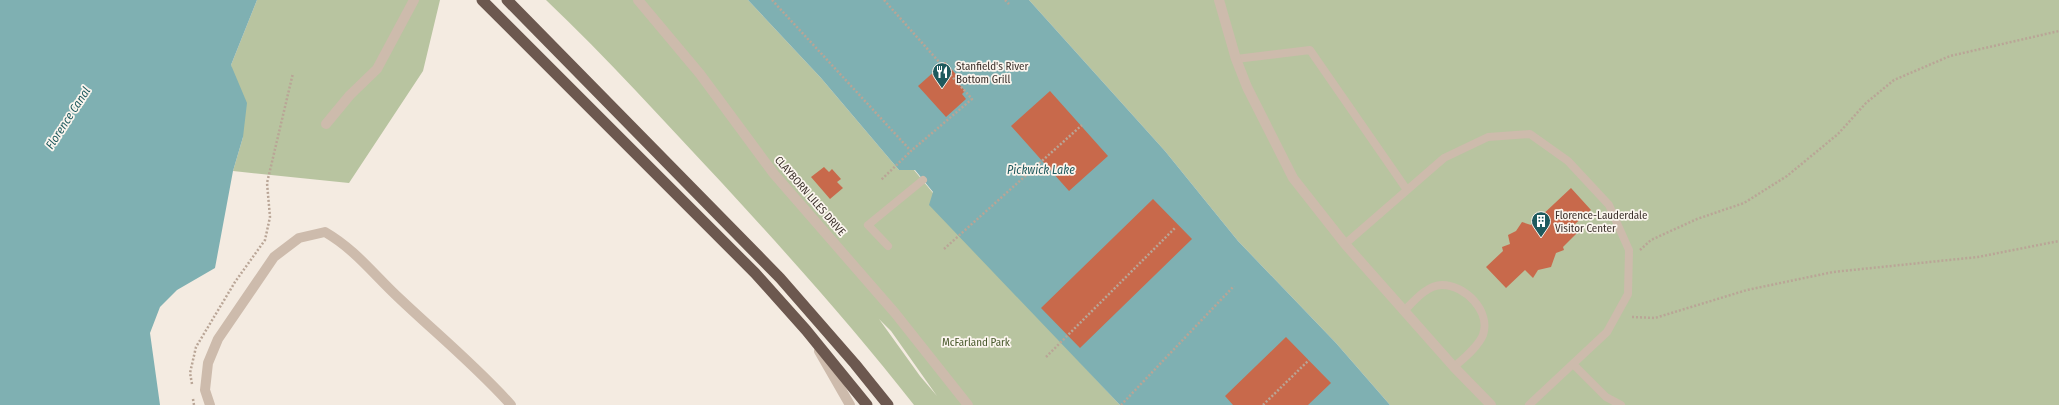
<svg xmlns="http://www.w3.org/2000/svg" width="2059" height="405" viewBox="0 0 2059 405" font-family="'Fira Sans Condensed',sans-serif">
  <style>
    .green { fill: #b8c4a0; fill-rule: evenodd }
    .water { fill: #7fb0b2 }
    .building { fill: #c8694b }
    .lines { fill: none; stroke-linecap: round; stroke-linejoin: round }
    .path { stroke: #b9a596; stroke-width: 2.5; stroke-dasharray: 2 2; stroke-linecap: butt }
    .service { stroke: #cdbbac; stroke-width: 8 }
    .minor { stroke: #cdbbac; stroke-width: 10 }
    .trunk { stroke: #6c584f; stroke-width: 11 }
    .labels { text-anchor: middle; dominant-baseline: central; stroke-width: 3.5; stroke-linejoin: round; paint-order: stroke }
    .poi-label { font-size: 11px; fill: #3b302b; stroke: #fbf5ee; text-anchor: start }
    .street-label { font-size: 11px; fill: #3b302b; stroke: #fbf5ee }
    .park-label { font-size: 11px; fill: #4a5a2e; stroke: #fbf5ee }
    .water-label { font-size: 12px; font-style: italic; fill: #1f5a5e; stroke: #fbf5ee }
  </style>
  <rect width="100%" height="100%" fill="#f4ebe1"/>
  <path class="green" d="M257,0H440L423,71L349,183L233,171L243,137L231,65Z
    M546,0H748L821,78L899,170H914L1019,297L1120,405H914C854,328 788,255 722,183C664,121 607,58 546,0ZM879,319L891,331L937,396L920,376Z
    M1029,0H2059V405H1390L1336,343L1238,241L1165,151Z"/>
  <path class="water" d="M0,0H257L231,65L247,103L243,137L233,171L215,268L177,290L160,307L150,333L160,405H0Z
    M748,0H1029L1165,151L1238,241L1336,343L1390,405H1120L929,205L933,192L915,170H899L821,78Z"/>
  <path class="building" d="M945,62L961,80L958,83L965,91L962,94L966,99L946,117L918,86Z
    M1050,91L1108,156L1069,191L1011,126Z
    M824,167L829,172L832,169L841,179L837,182L843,188L830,199L811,177Z
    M1571,188L1591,210L1575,224L1580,230L1563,247L1564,250L1556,253L1551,267L1538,270L1533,278L1525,270L1506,288L1486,267L1503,251L1502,247L1510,244L1508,235L1516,231L1522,222L1531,225L1535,217L1539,218Z
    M1153,199L1192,239L1080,348L1041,308Z
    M1286,337L1331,383L1308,405H1233L1225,396Z"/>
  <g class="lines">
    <path class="path" d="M772,0L911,151L881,180
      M884,0L972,99L911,151
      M1005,0L1009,4
      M944,249L1082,125
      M1640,250L1651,240L1697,219L1744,203L1787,176L1838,134L1866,103L1894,80L1950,56L2059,31
      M1632,317L1655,318L1747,290L1833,272L1978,257L2059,241
      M1046,357L1176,227
      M192,384L190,373L196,347L235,282L265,240L270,217L267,183L293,73
      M193,399L194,405
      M1121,405L1234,286
      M1263,405L1309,360"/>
    <path class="service" d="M1236,59L1310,50L1407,190
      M1345,244L1444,158L1488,137L1530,134L1568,161L1609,205L1629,250L1628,294L1607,332L1529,405
      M888,246L868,225L923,180
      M1405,310C1414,301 1427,285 1442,285C1465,285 1491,311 1483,335C1478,347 1463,359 1454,367
      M1573,364L1606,397L1621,405"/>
    <path class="minor" d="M638,0L700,74L774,174L895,313L968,405
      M1219,0L1236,59L1247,87L1293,178L1345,244L1454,367L1491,405
      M326,124L350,95L377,69L414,0
      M819,351L850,405
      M210,405L205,390L208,363L218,339L274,257L299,238L325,232C356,250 374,275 400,299C437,334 477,367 511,405"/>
    <path class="trunk" d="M482,0L755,273L806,330L867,405
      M507,0L780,278L855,364L888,405"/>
  </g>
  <defs>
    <g id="restaurant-pin" transform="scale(1)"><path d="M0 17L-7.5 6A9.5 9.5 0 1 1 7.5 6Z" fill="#1f5a5e" stroke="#fbf5ee"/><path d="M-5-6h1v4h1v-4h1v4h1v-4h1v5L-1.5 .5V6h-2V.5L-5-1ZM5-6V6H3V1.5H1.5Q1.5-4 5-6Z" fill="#fff"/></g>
    <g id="building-pin" transform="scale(1)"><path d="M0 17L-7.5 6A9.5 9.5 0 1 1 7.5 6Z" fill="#1f5a5e" stroke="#fbf5ee"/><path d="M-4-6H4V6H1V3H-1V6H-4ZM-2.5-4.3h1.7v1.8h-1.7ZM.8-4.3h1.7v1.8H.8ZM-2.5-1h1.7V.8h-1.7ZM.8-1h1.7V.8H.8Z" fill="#fff"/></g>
  </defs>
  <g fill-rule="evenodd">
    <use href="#restaurant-pin" x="942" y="72"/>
    <use href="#building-pin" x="1541" y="221"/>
  </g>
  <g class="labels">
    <g class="poi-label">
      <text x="956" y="66">Stanfield's River<tspan x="956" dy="13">Bottom Grill</tspan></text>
      <text x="1555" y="215">Florence-Lauderdale<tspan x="1555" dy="13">Visitor Center</tspan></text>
    </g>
    <g class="street-label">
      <text transform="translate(810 196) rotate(49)">CLAYBORN LILES DRIVE</text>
    </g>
    <g class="park-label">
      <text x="976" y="342">McFarland Park</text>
    </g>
    <g class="water-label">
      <text transform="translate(68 118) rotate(-57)">Florence Canal</text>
      <text x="1041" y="170">Pickwick Lake</text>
    </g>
  </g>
</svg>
